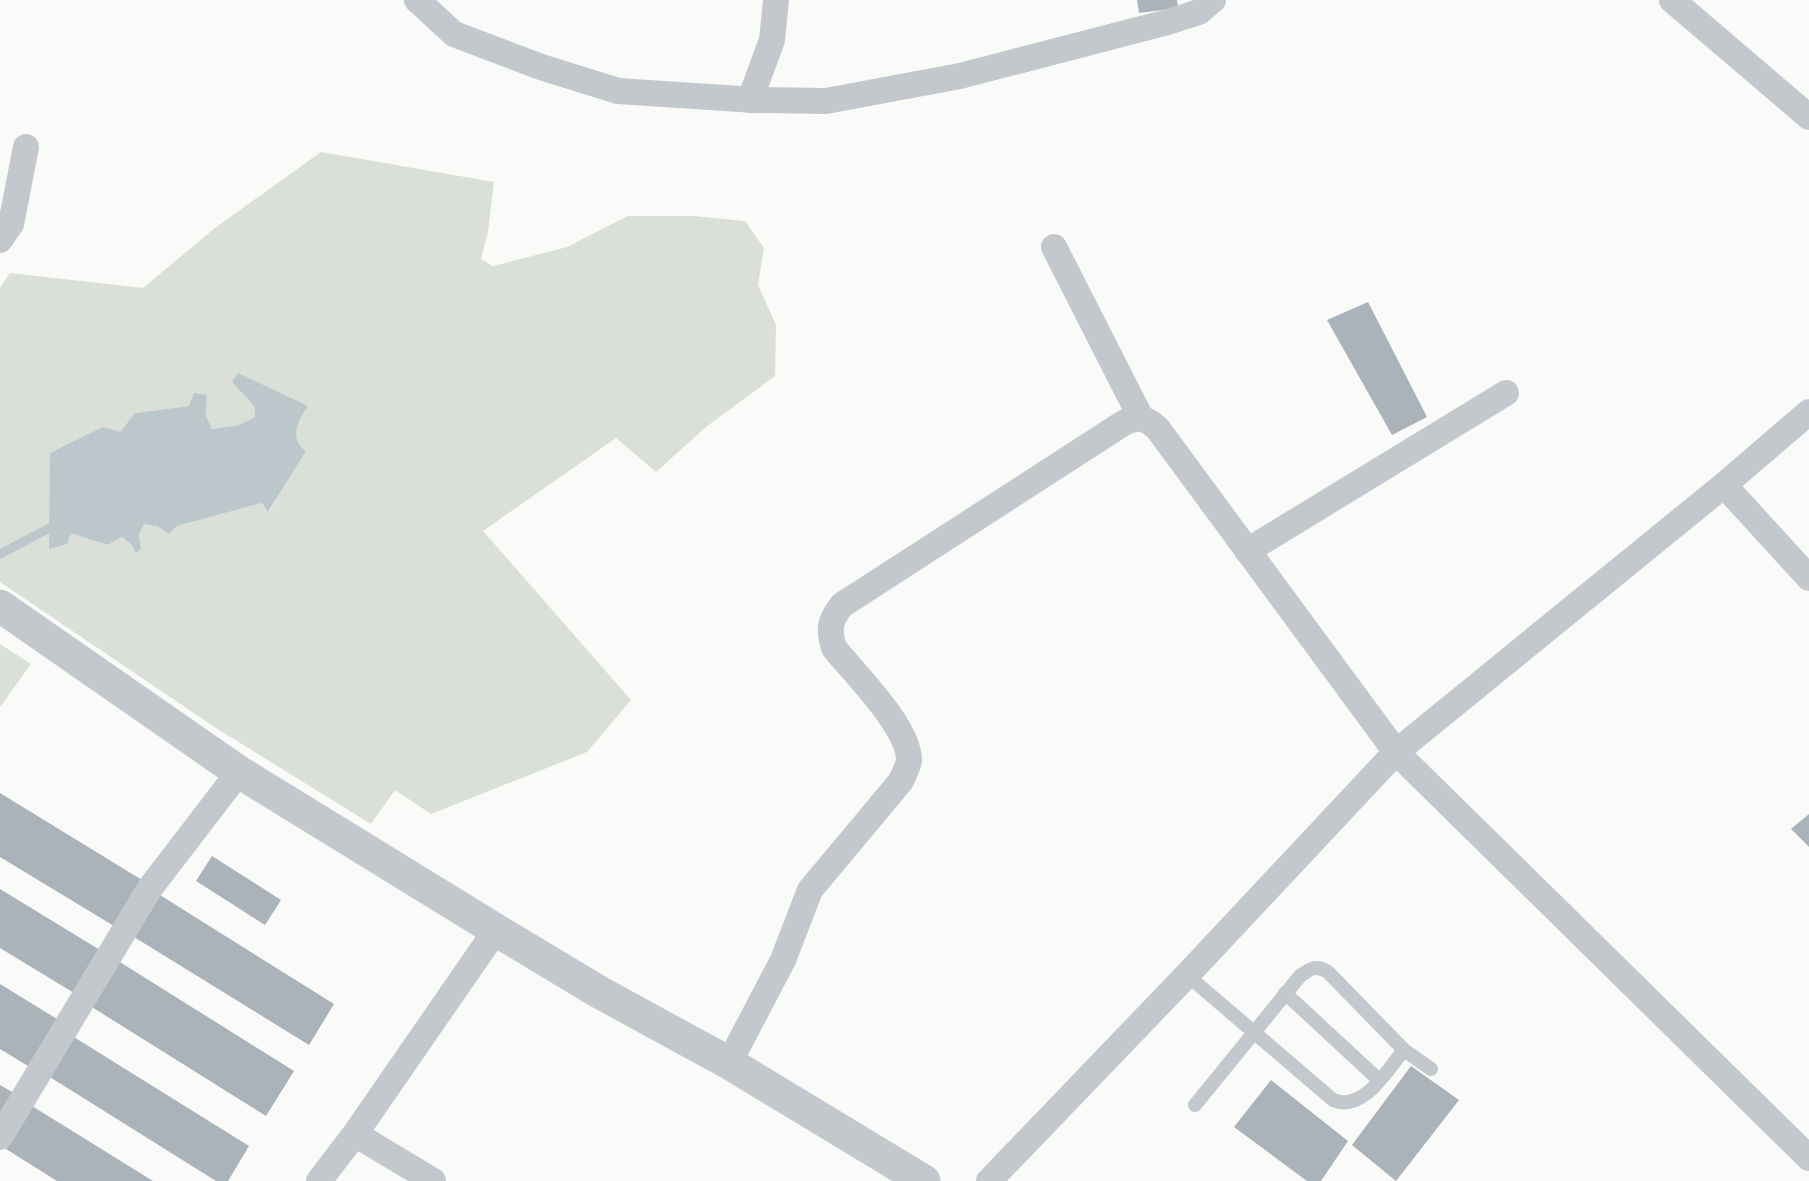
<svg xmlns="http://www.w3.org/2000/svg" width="1809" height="1181" viewBox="0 0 1809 1181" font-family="Helvetica,sans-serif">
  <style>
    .green { fill: #dadfd7; fill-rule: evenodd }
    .water { fill: #bbc7cb }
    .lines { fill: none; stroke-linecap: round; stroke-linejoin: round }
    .stream { stroke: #bbc7cb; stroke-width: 9 }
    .building { fill: #aab3b9 }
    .service { stroke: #c3c8cc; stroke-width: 14 }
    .minor { stroke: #c3c8cc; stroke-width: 26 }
    .tertiary { stroke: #c3c8cc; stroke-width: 33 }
  </style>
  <rect width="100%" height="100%" fill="#fafaf8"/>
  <path class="green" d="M321,152L494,182L488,232L481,259L493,266L567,247L628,216H693L745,221L764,248L758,285L776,325L775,376L706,427L656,472L616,438L483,531L631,700L587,752L431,814L395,790L371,824L216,728L0,582V288L10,273L143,288L215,228ZM232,382L299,418C295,432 292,441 305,450L269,512L262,503L177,526L144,524L139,535L141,549L135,552L133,546L122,537L108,545L71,532L51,472L50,453L120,432L135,413L189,406L207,395L206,416L212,429L239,425L255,417V407Z
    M0,644L31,664L0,707Z"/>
  <path class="water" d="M238,373L308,406C298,420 288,438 306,451L268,512L262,503L177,526L169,534L157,526L144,524L139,535L141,549L135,553L133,546L122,537L108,545L71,533L67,544L49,549L50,453L103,427L120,432L135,413L189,406L194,393L207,395L206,416L212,429L239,425L255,417V407L232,382Z"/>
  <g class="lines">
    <path class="stream" d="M0,554L57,524"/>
  </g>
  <path class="building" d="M1137,0H1177L1178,8L1139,13Z
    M1368,302L1427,417L1392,435L1327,320Z
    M0,793L142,880L114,926L0,857Z
    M1809,814V847L1791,829Z
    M212,856L281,900L265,925L196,881Z
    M0,889L100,950L74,993L0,948Z
    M160,895L334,1004L309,1045L134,937Z
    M115,959L294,1071L266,1116L87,1004Z
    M0,984L57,1019L28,1066L0,1049Z
    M69,1034L249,1146L228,1181H216L45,1074Z
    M1411,1066L1459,1100L1396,1181L1352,1145Z
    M1271,1080L1348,1141L1321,1181H1307L1234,1127Z
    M0,1085L14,1093L0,1116Z
    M32,1106L153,1181H57L6,1149Z"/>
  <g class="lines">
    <path class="service" d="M1187,975L1333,1100C1363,1113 1387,1070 1404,1050
      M1285,993L1379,1080
      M1195,1105L1300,976C1310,969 1316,964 1328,972L1404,1050L1431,1069"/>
    <path class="minor" d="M417,0L454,34L541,67L618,91L755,100L826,101L960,76L1168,22L1199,12L1213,0
      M1672,0L1809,117
      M750,100L772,40L776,0
      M0,240L11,224L26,147
      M1054,247L1141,418
      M1724,485L1809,578
      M1247,551L1506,393
      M729,1063L783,960L810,890L901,781C904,774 908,767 909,760C909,727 855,674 834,648C828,629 830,620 842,605L1122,424C1137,416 1146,417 1158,429L1396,752L1809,1158
      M355,1134L433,1181
      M0,1137L150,888L239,772
      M319,1181L355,1134L496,930
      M989,1181L1187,975L1396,752L1724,485L1809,412"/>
    <path class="tertiary" d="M0,606L239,772L496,930L599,992L729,1063L924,1181"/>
  </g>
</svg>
